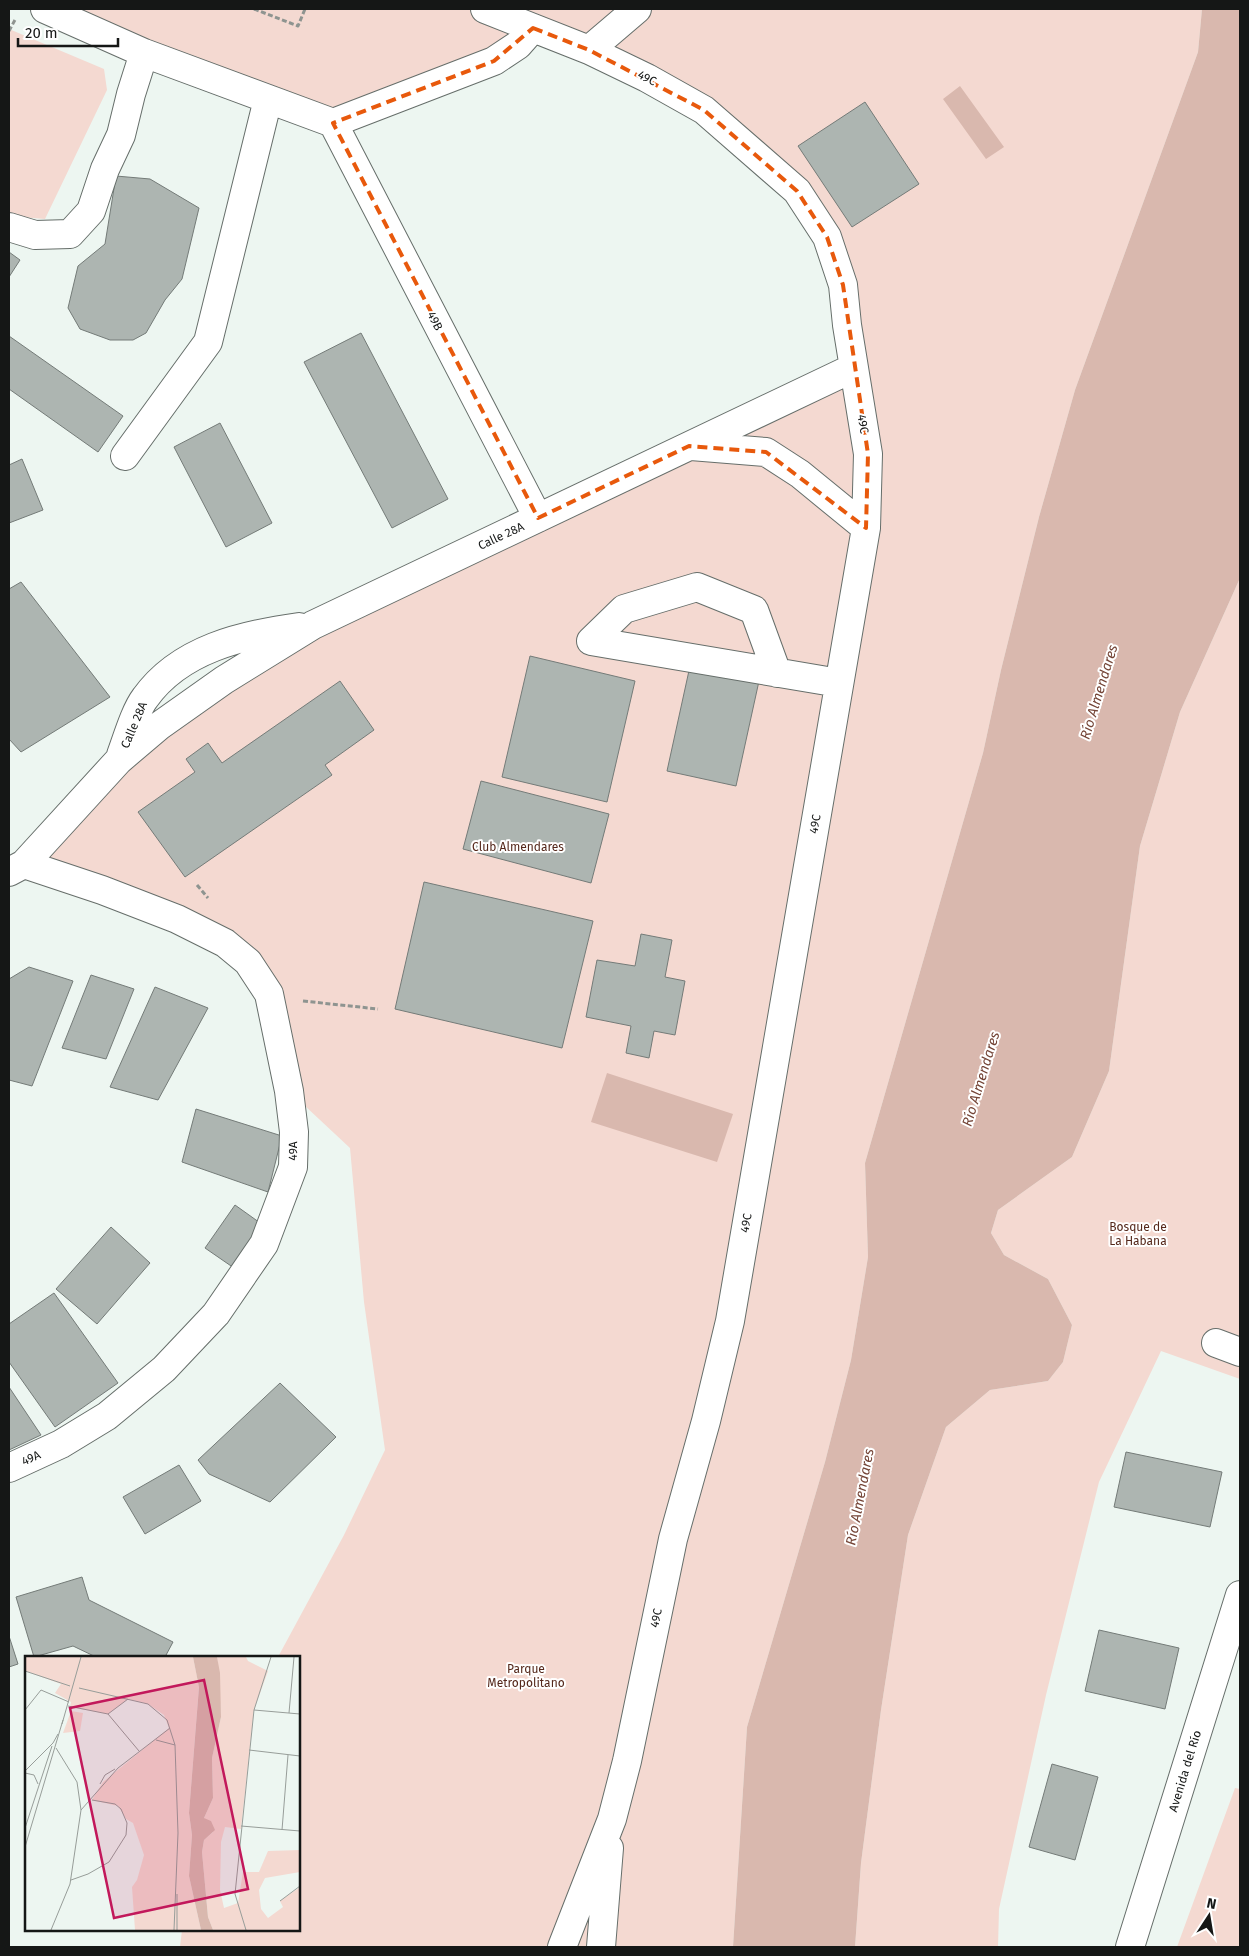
<svg xmlns="http://www.w3.org/2000/svg" width="1249" height="1956" viewBox="0 0 1249 1956" font-family="'Fira Sans',sans-serif">
  <style>
    .green { fill: #f4d9d1 }
    .water { fill: #d9b8ae }
    .building { fill: #adb5b1; stroke: #747b78 }
    .lines { fill: none; stroke-linecap: round; stroke-linejoin: round }
    .minor-casing { stroke: #666e6a; stroke-width: 30 }
    .path { stroke: #8e9490; stroke-width: 3; stroke-dasharray: 5 2.5; stroke-linecap: butt }
    .minor { stroke: #fff; stroke-width: 28 }
    .marked { fill: none; stroke: #e8590c; stroke-width: 4; stroke-dasharray: 10 6; stroke-linejoin: round }
    .labels { text-anchor: middle; dominant-baseline: central; stroke-width: 4; stroke-linejoin: round; paint-order: stroke }
    .street-label { font-size: 12px; fill: #151716; stroke: #fff }
    .park-label { font-size: 12px; fill: #55281b; stroke: #fff }
    .water-label { font-size: 14px; font-style: italic; fill: #744436; stroke: #fff }
    .inset-road { fill: none; stroke: #979d99; stroke-width: 1 }
    .view { fill: #c2185b; fill-opacity: 0.15; stroke: #c2185b; stroke-width: 2.5 }
    .inset-edge { fill: none; stroke: #151716; stroke-width: 2.5 }
  </style>
  <rect width="100%" height="100%" fill="#edf6f1"/>
  <path class="green" d="M45,9H1202L1198,52L1075,390L1039,517L1001,670L983,753L865,1163L868,1257L851,1360L825,1462L747,1727L733,1947H180L182,1930H299V1657H278L344,1535L385,1450L364,1302L350,1148L289,1091L248,962L24,864L224,680L854,368L827,237L704,110L533,28L333,123Z
    M9,29L104,69L107,90L45,219L9,216Z
    M1240,578V1379L1161,1351L1099,1482L1046,1695L999,1909L998,1947H855L861,1863L881,1710L908,1535L946,1427L990,1390L1048,1381L1063,1362L1072,1325L1048,1279L1004,1255L991,1233L998,1210L1072,1157L1109,1071L1140,846L1180,712Z
    M1235,1788L1240,1789V1947H1177Z"/>
  <path class="water" d="M1202,9H1240V578L1180,712L1140,846L1109,1071L1072,1157L998,1210L991,1233L1004,1255L1048,1279L1072,1325L1063,1362L1048,1381L990,1390L946,1427L908,1535L881,1710L861,1863L855,1947H733L747,1727L825,1462L851,1360L868,1257L865,1163L983,753L1001,670L1039,517L1075,390L1198,52Z
    M960,86L1004,147L986,159L943,99Z
    M607,1073L733,1114L717,1162L591,1122Z"/>
  <path class="building" d="M865,102L919,184L852,227L798,146Z
    M116,176L150,179L199,208L182,279L165,300L146,333L133,340H110L80,329L68,308L78,266L105,244Z
    M9,252L20,260L9,277Z
    M361,333L448,499L392,528L304,362Z
    M9,336L123,416L98,452L9,389Z
    M220,423L272,523L226,547L174,447Z
    M22,459L43,510L9,523V465Z
    M21,582L110,697L21,752L9,739V589Z
    M530,656L635,681L607,802L502,777Z
    M690,666L759,681L736,786L667,771Z
    M340,681L374,730L325,765L332,775L185,877L138,812L195,772L186,759L208,743L222,763Z
    M481,781L609,814L591,883L463,849Z
    M424,882L593,921L562,1048L395,1009Z
    M641,934L672,940L665,977L685,981L675,1035L654,1031L649,1058L626,1053L631,1026L586,1017L597,960L635,966Z
    M29,967L73,981L32,1086L9,1080V979Z
    M91,975L134,989L106,1059L62,1048Z
    M155,987L208,1008L158,1100L110,1087Z
    M196,1109L282,1136L268,1192L182,1162Z
    M235,1205L263,1225L234,1268L205,1248Z
    M111,1227L150,1263L97,1324L56,1289Z
    M54,1293L118,1383L55,1427L9,1362V1324Z
    M280,1383L336,1437L270,1502L209,1474L198,1460Z
    M9,1387L41,1435L9,1450Z
    M1126,1452L1222,1472L1210,1527L1114,1507Z
    M179,1465L201,1501L145,1534L123,1497Z
    M82,1577L89,1600L173,1642L165,1657H96L73,1646L34,1657L16,1597Z
    M1099,1630L1179,1648L1165,1709L1085,1691Z
    M9,1636L18,1664L9,1667Z
    M1052,1764L1098,1777L1075,1860L1029,1847Z"/>
  <g class="lines">
    <g class="minor-casing">
      <path id="minor" d="M45,9L144,53L333,123L494,61L518,45L533,28
        M485,9L589,50L647,78L704,110L797,191L827,237L843,285L847,325L868,454L866,528L730,1321L706,1421L673,1539L627,1761L612,1819L562,1947
        M589,50L637,9
        M333,123L538,518
        M9,227L35,235L70,234L91,211L105,169L121,135L131,94L144,53
        M691,446L766,452L800,474L866,528
        M125,456L208,342L268,99
        M777,673L754,610L697,587L624,609L591,641L839,683
        M121,755C127,739 135,711 145,698C180,649 242,635 299,627
        M9,872L24,864L119,760L159,726L224,680L313,625L853,368
        M1216,1343L1240,1352
        M9,1468L61,1444L107,1416L164,1369L216,1314L264,1244L293,1167L294,1132L289,1091L269,994L248,962L225,943L177,919L102,890L24,864
        M601,1947L609,1848
        M1130,1947L1240,1595"/>
    </g>
    <path class="path" d="M254,9L298,26L305,9
      M9,31L16,18
      M197,885L208,898
      M303,1001L378,1009"/>
    <use href="#minor" class="minor"/>
  </g>
  <path class="marked" d="M533,28L589,50L704,110L797,191L827,237L843,285L868,454L866,528L766,452L689,446L538,518L333,123L494,61Z"/>
  <g class="labels">
    <g class="street-label">
      <text transform="translate(647 78) rotate(27)">49C</text>
      <text transform="translate(435 321) rotate(63)">49B</text>
      <text transform="translate(863 424) rotate(80)">49C</text>
      <text transform="translate(501 536) rotate(-25)">Calle 28A</text>
      <text transform="translate(134 725) rotate(-67)">Calle 28A</text>
      <text transform="translate(815 824) rotate(-80)">49C</text>
      <text transform="translate(293 1151) rotate(-89)">49A</text>
      <text transform="translate(746 1223) rotate(-80)">49C</text>
      <text transform="translate(31 1458) rotate(-25)">49A</text>
      <text transform="translate(656 1618) rotate(-78)">49C</text>
      <text transform="translate(1185 1771) rotate(-73)">Avenida del Río</text>
    </g>
    <g class="park-label">
      <text x="518" y="847">Club Almendares</text>
      <text x="1138" y="1227">Bosque de<tspan x="1138" dy="14">La Habana</tspan></text>
      <text x="526" y="1669">Parque<tspan x="526" dy="14">Metropolitano</tspan></text>
    </g>
    <g class="water-label">
      <text transform="translate(1099 692) rotate(-73)">Río Almendares</text>
      <text transform="translate(981 1079) rotate(-73)">Río Almendares</text>
      <text transform="translate(860 1497) rotate(-79)">Río Almendares</text>
    </g>
  </g>
  <g transform="translate(25 1656)">
    <rect width="275" height="275" fill="#edf6f1"/>
    <path d="M0,1H168L174,30L164,157L167,179L164,220L176,274H110L107,231L112,224L119,199L108,167L101,163L93,150L67,144L78,126L144,72L139,59L123,48L103,43L83,58L45,51L46,46L30,37L36,28L0,15ZM192,1H221L223,5L243,15L229,54L216,173L200,171L196,186L195,234L199,252L213,247L218,216H234L243,195L275,194V216L240,222L234,234L236,253L243,262L258,251L255,245L275,231V274H188L183,261L177,196L179,184L188,176L179,162L188,142L187,102L196,61ZM46,55L58,57L55,75L38,77Z" fill="#f4d9d1"/>
    <path d="M168,1H192L195,17L196,61L187,102L188,142L179,162L186,165L190,174L179,184L177,196L183,261L188,274H176L164,220L167,179L164,157L174,31Z" fill="#d9b8ae"/>
    <path class="inset-road" d="M0,15L45,30M54,32L123,48L142,64L150,89L153,177L149,274M43,50L83,58L103,43M0,54L16,34L44,46M229,54L275,58M264,57L269,1M83,58L114,95M37,68L56,1M131,84L150,89M224,94L275,100M0,115L28,87L33,78M0,117L9,119L13,128M75,128L80,119L90,113M56,154L93,112L145,72M216,170L275,175M0,172L27,90M257,174L263,99M0,191L38,64M46,224L63,218L84,206L101,179L102,167L96,153L90,148L67,144M255,245L275,230M26,274L45,228L56,154L52,126L31,92M152,274V238M221,274L210,238L229,54L246,1"/>
    <path class="view" d="M179,24L223,233L89,262L45,52Z"/>
    <rect width="275" height="275" class="inset-edge"/>
  </g>
  <rect width="1249" height="1956" fill="none" stroke="#151716" stroke-width="20"/>
  <g transform="translate(1209 1916) rotate(12)" stroke="#ffffff" stroke-width="4" paint-order="stroke">
  <path d="M0-4L9 19L0 12L-9 19Z" fill="#151716"/>
  <text y="-8" font-size="14" font-weight="bold" text-anchor="middle" fill="#151716">N</text>
  </g>
  <path d="M18 38v8h100v-8" fill="none" stroke="#151716" stroke-width="2.5"/>
  <text x="25" y="38" font-size="15" fill="#151716" stroke="#ffffff" stroke-width="4" paint-order="stroke">20 m</text>
</svg>
